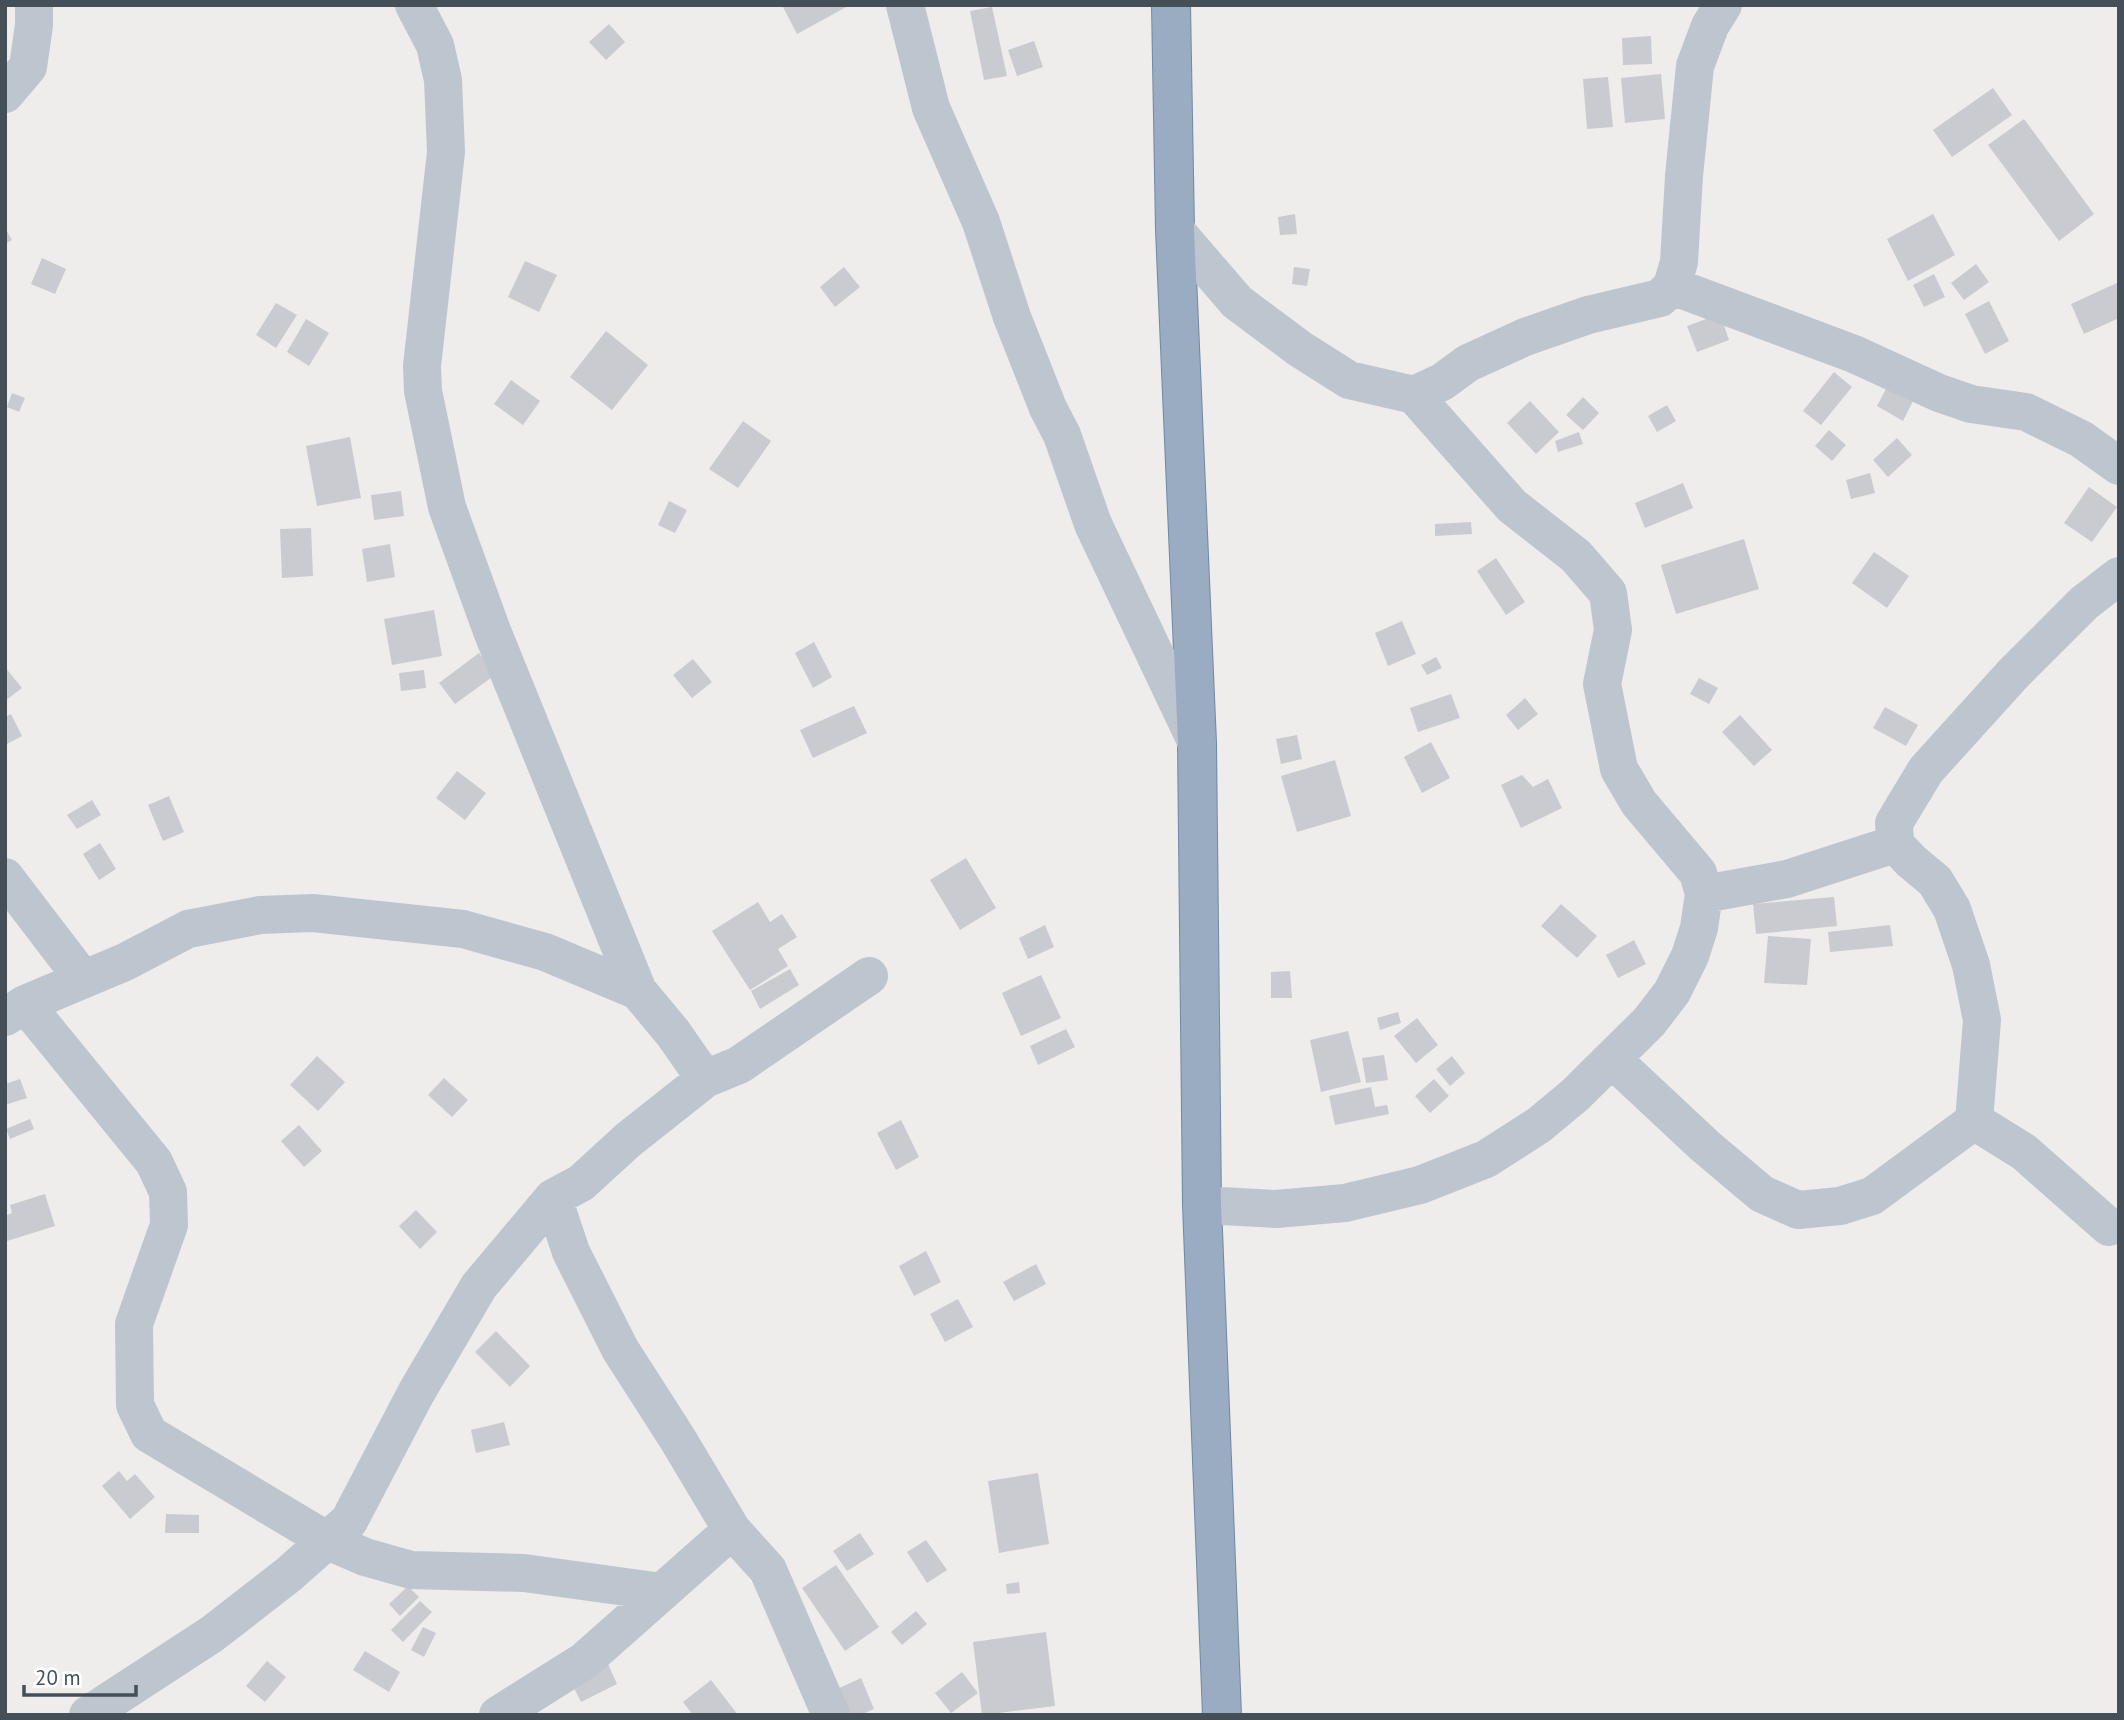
<svg xmlns="http://www.w3.org/2000/svg" width="2124" height="1720" viewBox="0 0 2124 1720" font-family="'PT Sans',sans-serif">
  <style>
    .building { fill: #c9cbd1 }
    .lines { fill: none; stroke-linecap: round; stroke-linejoin: round }
    .trunk-casing { stroke: #7188a4; stroke-width: 40 }
    .minor { stroke: #bdc6ce; stroke-width: 38 }
    .trunk { stroke: #9aacc2; stroke-width: 38 }
  </style>
  <rect width="100%" height="100%" fill="#efecec"/>
  <path class="building" d="M782,5H850L797,34Z
    M992,7L1007,76L984,80L970,11Z
    M609,24L625,42L606,60L589,42Z
    M1651,36L1652,64L1623,65L1622,38Z
    M1034,41L1043,67L1017,76L1008,50Z
    M1661,74L1665,119L1625,123L1621,78Z
    M1608,77L1613,127L1587,129L1583,79Z
    M1993,88L2012,115L1952,157L1933,130Z
    M2024,119L2094,214L2059,241L1988,145Z
    M1295,214L1297,234L1280,235L1278,217Z
    M1933,214L1955,255L1908,281L1887,239Z
    M5,228L12,240L5,244Z
    M42,258L66,269L55,294L31,284Z
    M525,261L557,275L539,312L508,297Z
    M1976,264L1989,282L1964,300L1951,283Z
    M844,267L860,287L835,307L820,287Z
    M1294,267L1310,269L1307,286L1292,284Z
    M1934,274L1945,297L1924,307L1913,285Z
    M2119,282V318L2084,334L2071,304Z
    M1989,301L2009,341L1985,354L1965,314Z
    M276,303L297,315L276,348L256,335Z
    M1720,314L1729,340L1697,352L1687,326Z
    M306,319L329,333L309,366L287,352Z
    M606,331L648,365L612,410L570,377Z
    M1834,372L1852,387L1821,425L1803,411Z
    M511,380L540,401L523,425L494,404Z
    M1887,387L1913,401L1903,421L1877,406Z
    M12,393L25,398L19,412L7,407Z
    M1583,397L1599,413L1583,430L1566,415Z
    M1530,401L1559,432L1536,454L1507,423Z
    M1667,405L1676,421L1657,432L1648,416Z
    M743,421L771,441L738,488L709,469Z
    M1829,430L1846,445L1832,461L1815,446Z
    M1579,432L1583,444L1558,452L1555,441Z
    M350,437L361,498L317,506L306,446Z
    M1897,438L1912,455L1888,477L1873,460Z
    M1870,473L1875,493L1851,499L1846,480Z
    M1683,483L1693,508L1645,528L1635,503Z
    M2089,487L2117,507L2092,542L2064,523Z
    M401,491L404,516L374,520L371,495Z
    M669,501L687,510L675,533L658,525Z
    M1471,522L1472,534L1435,536V524Z
    M311,528L313,576L282,578L280,529Z
    M1744,539L1759,589L1676,614L1661,565Z
    M390,544L395,577L367,582L362,549Z
    M1874,552L1909,576L1887,608L1852,583Z
    M1496,558L1525,602L1506,615L1477,571Z
    M434,610L442,656L392,665L384,619Z
    M1402,621L1416,654L1388,666L1375,633Z
    M814,642L832,677L813,688L795,653Z
    M479,653L495,675L455,704L439,683Z
    M1436,657L1442,668L1427,675L1421,665Z
    M693,659L712,682L692,698L673,675Z
    M5,667L22,688L5,701Z
    M424,670L426,688L401,691L399,673Z
    M1699,678L1718,688L1709,704L1690,694Z
    M1451,694L1460,718L1418,732L1410,708Z
    M1525,698L1538,714L1518,730L1506,715Z
    M854,706L867,733L813,758L800,730Z
    M1885,707L1918,725L1906,746L1873,728Z
    M11,714L22,736L5,745V717Z
    M1740,715L1772,750L1754,766L1722,732Z
    M1297,735L1302,759L1281,764L1276,739Z
    M1431,742L1450,778L1422,793L1404,757Z
    M1335,760L1351,816L1297,832L1281,776Z
    M457,771L486,793L465,820L436,798Z
    M1522,775L1533,787L1548,779L1562,808L1521,828L1501,785Z
    M169,796L184,832L163,841L148,805Z
    M92,800L101,815L77,829L67,815Z
    M100,843L116,869L99,880L83,854Z
    M966,858L996,908L960,930L930,880Z
    M1834,897L1837,926L1756,934L1753,904Z
    M758,902L770,922L782,914L797,937L778,949L788,966L750,990L712,931Z
    M1561,904L1597,936L1577,958L1541,926Z
    M1045,925L1054,947L1028,959L1019,938Z
    M1890,925L1893,946L1830,952L1828,932Z
    M1768,936L1811,939L1807,985L1764,983Z
    M1634,940L1646,964L1618,978L1606,955Z
    M790,969L799,985L760,1009L751,991Z
    M1290,971L1292,998H1271V972Z
    M1041,975L1061,1018L1021,1036L1002,993Z
    M1398,1012L1401,1023L1380,1030L1377,1018Z
    M1417,1018L1438,1045L1416,1063L1394,1036Z
    M1066,1029L1075,1047L1038,1065L1030,1046Z
    M1348,1031L1361,1082L1321,1092L1310,1040Z
    M1384,1055L1388,1080L1366,1083L1362,1058Z
    M317,1056L345,1082L318,1111L290,1085Z
    M1452,1056L1465,1073L1450,1086L1436,1069Z
    M444,1078L468,1100L452,1117L428,1095Z
    M20,1079L27,1098L5,1105V1084Z
    M1434,1079L1449,1096L1430,1113L1415,1096Z
    M1371,1087L1375,1107L1387,1105L1389,1114L1335,1125L1329,1096Z
    M30,1119L34,1129L10,1139L6,1129Z
    M901,1120L919,1157L896,1170L877,1133Z
    M299,1125L322,1151L304,1167L281,1141Z
    M45,1194L55,1226L7,1241L5,1216L12,1213L10,1205Z
    M416,1210L437,1232L420,1249L399,1226Z
    M926,1251L941,1282L914,1296L899,1266Z
    M1036,1264L1046,1284L1014,1301L1003,1282Z
    M958,1299L973,1327L945,1342L930,1314Z
    M496,1331L530,1366L510,1387L475,1352Z
    M504,1422L510,1445L476,1453L471,1430Z
    M119,1471L127,1481L135,1474L155,1497L130,1519L102,1486Z
    M1038,1473L1049,1544L999,1553L988,1481Z
    M166,1514L199,1515V1533H165Z
    M860,1533L874,1554L847,1571L833,1551Z
    M926,1540L947,1570L927,1583L907,1552Z
    M836,1565L879,1627L845,1651L802,1588Z
    M1019,1582L1020,1593L1007,1594L1006,1584Z
    M408,1586L419,1597L400,1616L389,1604Z
    M420,1601L432,1612L403,1642L391,1630Z
    M916,1611L927,1624L902,1645L891,1632Z
    M423,1627L436,1633L424,1657L411,1650Z
    M1046,1632L1055,1706L982,1715L973,1642Z
    M365,1651L400,1672L389,1692L353,1670Z
    M267,1661L286,1677L265,1702L246,1686Z
    M607,1662L617,1684L581,1702L570,1680Z
    M962,1672L978,1693L951,1713L935,1693Z
    M861,1678L874,1709L860,1715H848L837,1689Z
    M711,1680L738,1715H693L683,1702Z"/>
  <g class="lines">
    <g class="trunk-casing">
      <path id="trunk" d="M1171,5L1175,230L1197,743L1202,1205L1222,1715"/>
    </g>
    <path class="minor" d="M414,5L435,45L443,80L446,152L422,366L423,391L447,507L492,631L638,991L673,1033L705,1079
      M905,5L931,108L981,222L1012,317L1048,408L1062,435L1093,524L1197,743
      M5,94L28,67L34,25V5
      M1175,230L1237,302L1300,349L1349,380L1414,395L1442,382L1468,363L1525,337L1588,315L1660,298L1672,286L1679,262L1684,176L1695,66L1710,26L1723,5
      M1672,286L1854,354L1939,393L1971,404L2026,412L2081,439L2119,466
      M5,877L83,979
      M1704,894L1787,879L1895,844
      M25,1004L154,1162L168,1192L169,1225L134,1324L135,1405L149,1434L328,1541L365,1557L411,1570L524,1573L662,1592
      M5,1017L25,1004L125,962L188,929L260,915L313,913L463,929L545,952L638,991
      M1612,1059L1705,1146L1762,1194L1798,1210L1840,1206L1872,1196L1974,1121L1982,1020L1971,965L1952,909L1935,881L1911,861L1895,844L1894,823L1926,770L2013,674L2084,603L2119,576
      M1974,1121L2024,1152L2109,1227
      M553,1198L571,1252L620,1349L677,1438L732,1530
      M1202,1205L1276,1209L1345,1203L1420,1185L1486,1159L1539,1125L1575,1095L1649,1022L1672,992L1690,956L1699,928L1704,894L1698,873L1639,803L1619,769L1602,684L1613,630L1608,593L1576,556L1512,506L1414,395
      M88,1715L212,1634L288,1575L349,1521L416,1393L479,1286L553,1198L581,1183L628,1140L705,1079L739,1065L869,976
      M498,1715L584,1661L732,1530L768,1570L831,1715"/>
    <use href="#trunk" class="trunk"/>
  </g>
  <rect width="2124" height="1720" fill="none" stroke="#454f58" stroke-width="14"/>
  <path d="M24 1685v10h112v-10" fill="none" stroke="#454f58" stroke-width="3.5"/>
  <text x="35" y="1685" font-size="21" fill="#454f58" stroke="#ffffff" stroke-width="5" paint-order="stroke">20 m</text>
</svg>
